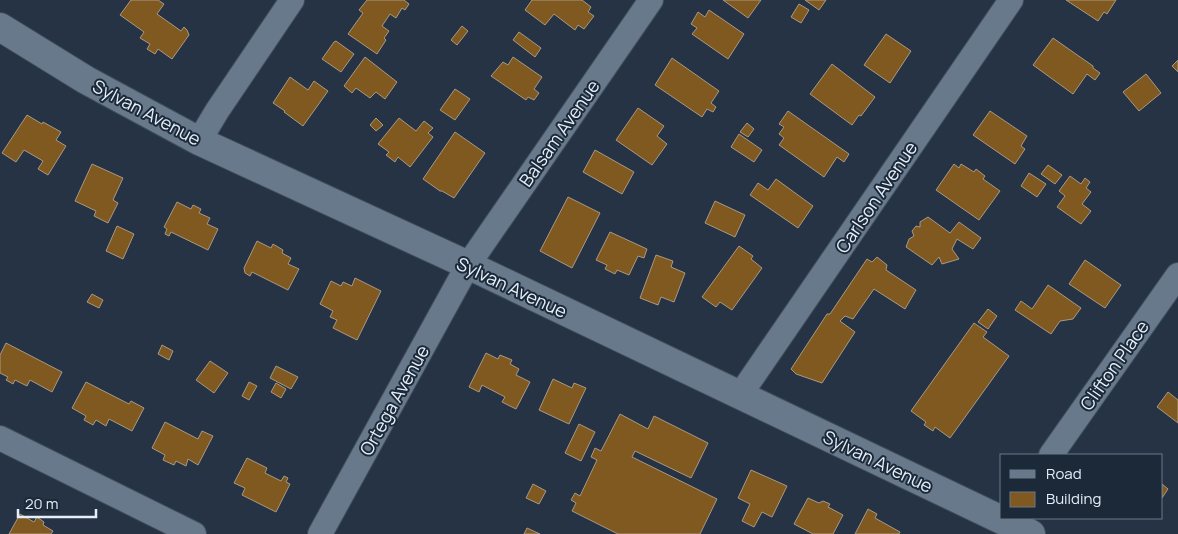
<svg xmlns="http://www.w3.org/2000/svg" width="1178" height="534" viewBox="0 0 1178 534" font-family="Manrope,sans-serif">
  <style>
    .building { fill: #7f5920; stroke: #a99984 }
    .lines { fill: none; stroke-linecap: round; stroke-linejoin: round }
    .street-casing { stroke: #414e5c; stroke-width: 26 }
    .secondary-casing { stroke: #414e5c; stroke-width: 30 }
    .street { stroke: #68798c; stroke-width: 24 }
    .secondary { stroke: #68798c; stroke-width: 28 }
    .labels { text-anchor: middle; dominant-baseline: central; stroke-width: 4; stroke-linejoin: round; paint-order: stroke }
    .street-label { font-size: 18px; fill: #e5effa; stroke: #1b2939 }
  </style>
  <rect width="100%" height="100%" fill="#253344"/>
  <path class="building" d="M131,0H158L164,4L157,14L181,31L184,27L187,30L189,35L172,59L158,49L155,54L147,49L150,44L140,38L144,32L120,15Z
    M367,0H404L409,4L405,10L402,8L396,18L390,14L382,26L389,31L384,38L386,40L377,54L348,34L363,13L359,10Z
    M532,0H582L591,7L588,12L594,16L584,29L578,25L575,30L554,14L545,25L525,10Z
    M723,0H761L748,18Z
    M805,0H826L819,10Z
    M1066,0H1116L1107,14L1104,12L1098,21Z
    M799,4L809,10L801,23L791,17Z
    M709,10L744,34L728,59L692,34L697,28L691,24L698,12L705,17Z
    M462,26L468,31L457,45L451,40Z
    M519,32L541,48L535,57L513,40Z
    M886,34L911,51L890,83L864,65Z
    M1053,38L1093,66V68L1100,73L1095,80L1087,74L1073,94L1033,65Z
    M336,41L354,54L341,72L322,59L334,42Z
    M365,57L397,82L385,99L376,92L370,98L356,88L352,93L344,86Z
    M513,57L542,77L534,89L539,93L534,100L528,97L526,100L491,76L503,62L508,65Z
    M672,58L719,91L711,103L716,107L713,112L707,109L702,117L655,85Z
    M1178,60V72L1172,66Z
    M832,64L875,97L861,116L859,115L852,125L810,94Z
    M1146,74L1161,93L1139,111L1123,92Z
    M290,77L308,90L314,81L328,91L303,126L284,112L285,111L273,103Z
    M455,89L470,99L455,120L440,110Z
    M638,108L664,126L657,136L667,144L652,165L616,140Z
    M788,111L849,154L844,162L837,157L824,177L779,145L784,138L779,134L784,127L779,124Z
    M990,111L1027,136L1021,146L1025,149L1015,164L973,135Z
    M27,115L42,124L43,122L61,132L56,140L66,146L48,175L38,169L43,161L24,150L16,162L2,153Z
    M376,118L383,125L376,131L370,125Z
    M399,118L416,131L424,121L433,128L428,133L433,137L410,167L398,157L395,162L386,155L389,152L378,144Z
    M747,123L754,129L748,137L740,132Z
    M455,132L485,153L454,198L442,191H440L423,179Z
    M739,134L762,150L754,162L731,147Z
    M595,150L634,172L622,194L583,172Z
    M92,164L123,178L113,200L118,203L108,223L94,216L96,211L75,201Z
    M954,164L959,168L961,164L974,172L976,169L985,176L983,179L1000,191L979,220L936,190Z
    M1048,165L1062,175L1055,184L1041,174Z
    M1029,173L1046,184L1037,197L1021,186Z
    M1070,176L1081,184L1085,178L1090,182L1086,188L1091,192L1082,204L1091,211L1081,224L1057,207L1065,196L1059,191Z
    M776,179L813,206L798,228L750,195L758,183L768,190Z
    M568,197L600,213L572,268L540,251Z
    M715,201L745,215L735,237L705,223Z
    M177,202L191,209L193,205L201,209L199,213L210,218L207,224L218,229L208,250L171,232L169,236L165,234L167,229L164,227Z
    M928,217L950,233L959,222L981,238L973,249L957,239L952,249L959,259L942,264L939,257L932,265L906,247L909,239L914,236L912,231L916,226L920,227V222Z
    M117,226L134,234L123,259L106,251Z
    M610,232L647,249L644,258L638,256L629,275L617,270L615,274L605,269L607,265L596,260Z
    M257,241L271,248L273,244L283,250L282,253L291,258L288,264L299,269L288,290L252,272L250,276L245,273L244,268Z
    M739,246L753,256L751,259L762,268L732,310L720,302L716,307L702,297Z
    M656,255L673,261L671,267L685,273L674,302L661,297L658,305L640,298Z
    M877,257L887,265L886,270L916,290L905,309L874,289L853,319L845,316L840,321L855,332L822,383L796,374L791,369L827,314H830L867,259L872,262Z
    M1085,260L1121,285L1105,308L1069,284Z
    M355,278L381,291L357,340L333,328L337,320L330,317L333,311L320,304L331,281L341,286L343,282L352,286Z
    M1048,285L1081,308L1073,319L1060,321L1051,334L1015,310L1021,301L1032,309Z
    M92,294L103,300L99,308L87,302Z
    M988,309L997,316L988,329L978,322Z
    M974,323L987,332L983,337L1009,356L950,438L935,427L933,431L924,425L926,422L911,411Z
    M6,343L62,372L52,392L30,380L27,386L15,380L13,384L6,380L8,377L0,373V355Z
    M162,345L173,351L169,360L158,354Z
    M486,353L498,359L500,355L512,360L510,364L519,369L516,375L530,382L516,409L502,402L505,397L482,385L479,392L469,387Z
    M210,361L228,373L214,393L196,380Z
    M276,366L298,377L291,389L270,378Z
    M553,379L572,388L574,383L586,388L569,424L539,410Z
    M86,382L129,404L131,401L144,408L132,431L109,419L106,426L96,420L93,425L84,420L86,416L72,408Z
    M249,382L257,386L249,400L242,396Z
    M276,383L286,389L281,398L271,392Z
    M1168,392L1178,400V423L1157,407Z
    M620,414L648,429L654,416L708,443L691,478L635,451L632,457L717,499L700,534H618L572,511L576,503L571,500L575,493L580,496L597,460L591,457L595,448L601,451Z
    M165,422L198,439L202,431L213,436L198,465L188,459L186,466L176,461L174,465L163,460L165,455L152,448Z
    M579,424L595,432L581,461L565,453Z
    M247,458L267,468L265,473L281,481L284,476L288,478L286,482L290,484L276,512L242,495L245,488L234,483Z
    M751,470L787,486L772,517L762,512L754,527L742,521L750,504L738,498Z
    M533,484L546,491L539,504L526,498Z
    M1162,484L1168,489L1162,498Z
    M808,498L819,503L823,501L830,504L828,507L843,515L833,534H813L794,524Z
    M868,509L877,514L875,518L900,532L899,534H855Z
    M20,514L34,522L37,517L44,522L43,525L53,531L51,534H9Z
    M527,528L540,534H524Z"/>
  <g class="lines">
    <g class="street-casing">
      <path id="street" d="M199,141L217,111L292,0
        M740,395L1011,0
        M0,438L194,534
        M1051,455L1178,275
        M320,534L468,265L651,0"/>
    </g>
    <g class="secondary-casing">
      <path id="secondary" d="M0,27L86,80L199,141L468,265L1031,534"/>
    </g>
    <use href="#street" class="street"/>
    <use href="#secondary" class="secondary"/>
  </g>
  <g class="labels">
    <g class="street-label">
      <text transform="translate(147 112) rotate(28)">Sylvan Avenue</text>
      <text transform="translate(559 133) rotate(-55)">Balsam Avenue</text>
      <text transform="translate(876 197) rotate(-56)">Carlson Avenue</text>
      <text transform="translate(512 287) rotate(25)">Sylvan Avenue</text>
      <text transform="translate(1114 365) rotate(-55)">Clifton Place</text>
      <text transform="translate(394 400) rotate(-61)">Ortega Avenue</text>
      <text transform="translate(878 461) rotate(26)">Sylvan Avenue</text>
    </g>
  </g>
  <rect x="1000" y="454" width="162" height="65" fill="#1b2939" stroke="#6c7886"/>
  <rect x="1010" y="470" width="25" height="8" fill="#68798c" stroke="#6c7886"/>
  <text x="1046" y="479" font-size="15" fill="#e5effa">Road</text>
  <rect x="1010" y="492" width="25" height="15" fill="#7f5920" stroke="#6c7886"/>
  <text x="1046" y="504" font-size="15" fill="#e5effa">Building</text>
  <path d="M18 509v8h78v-8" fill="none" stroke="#e5effa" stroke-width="2.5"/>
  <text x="25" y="509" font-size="15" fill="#e5effa" stroke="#1b2939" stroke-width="4" paint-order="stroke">20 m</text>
</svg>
